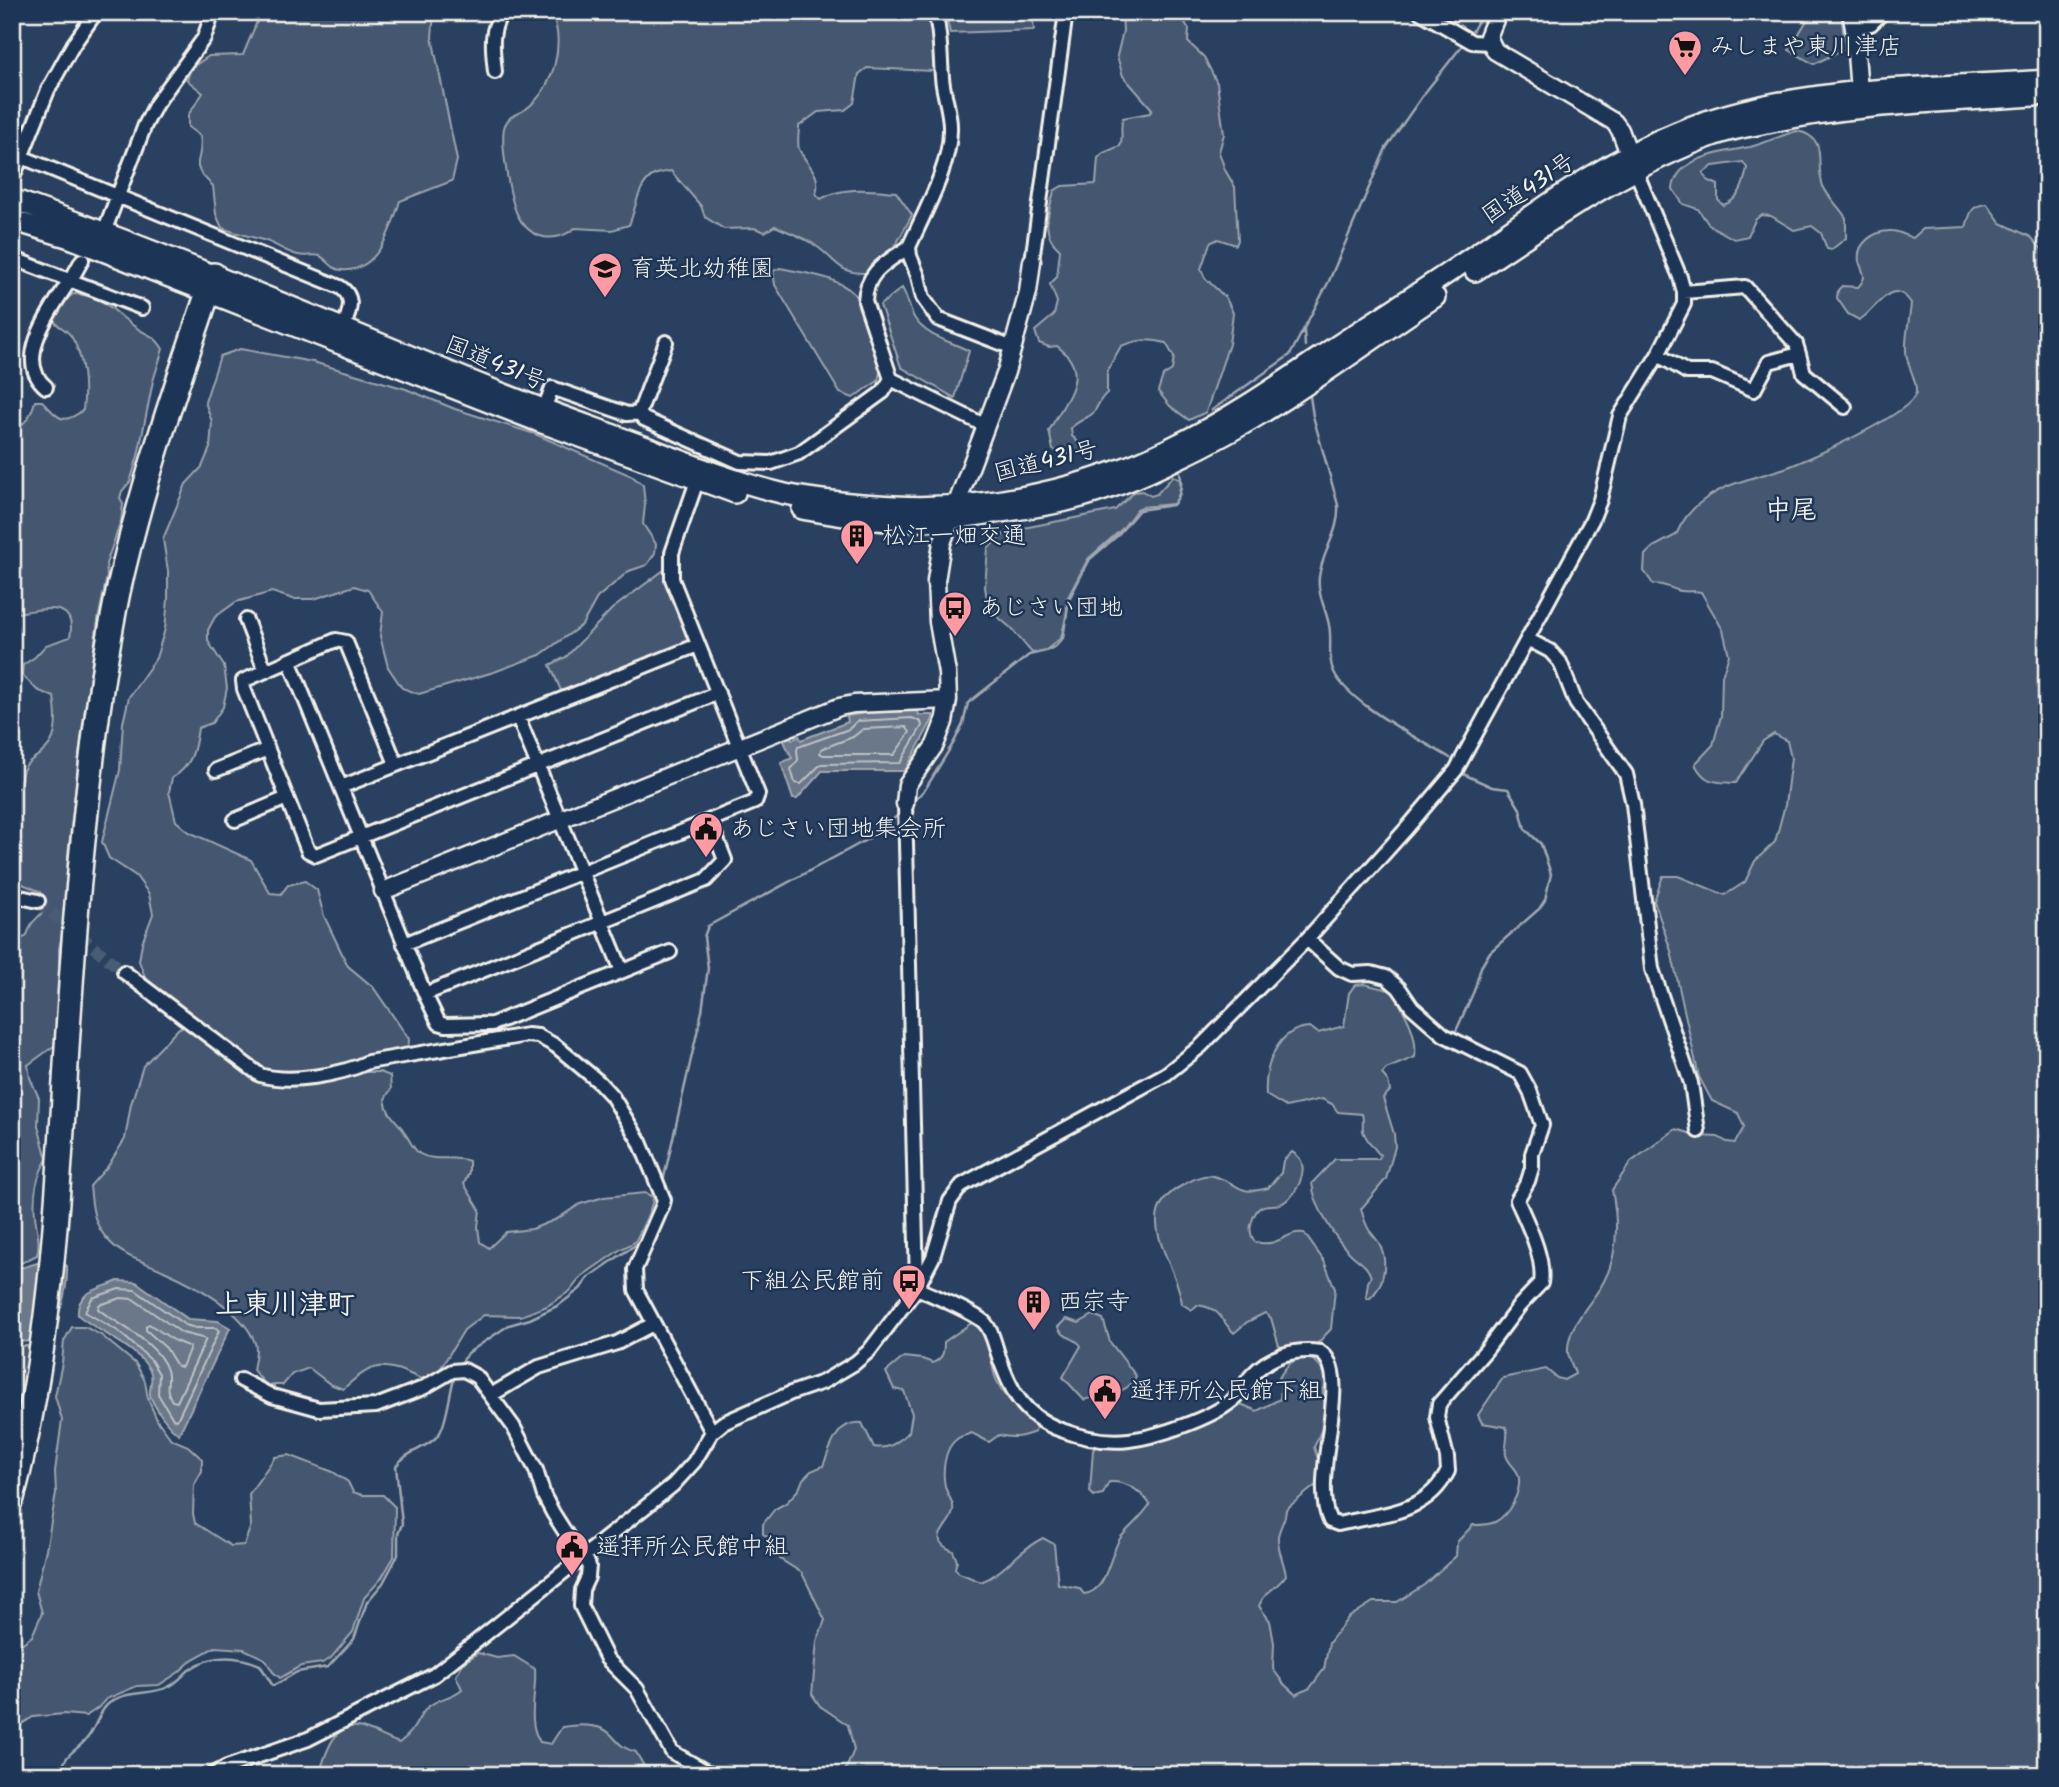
<svg xmlns="http://www.w3.org/2000/svg" width="2059" height="1787" viewBox="0 0 2059 1787" font-family="Kalam,'Klee One',sans-serif">
  <style>
    .green { fill: #445771; stroke: #9ca4ac; stroke-width: 2; fill-rule: evenodd }
    .water { fill: #6a788a; stroke: #a1a8b0; stroke-width: 2 }
    .lines { fill: none; stroke-linecap: round; stroke-linejoin: round }
    .shore { stroke: #bdc1c2; stroke-width: 2 }
    .stream { stroke: #a1a8b0; stroke-width: 2.5 }
    .minor-tunnel { stroke: #485b74; stroke-width: 12; stroke-dasharray: 12 6; stroke-linecap: butt }
    .minor-casing { stroke: #f4f1e8; stroke-width: 18 }
    .tertiary-casing { stroke: #f4f1e8; stroke-width: 21 }
    .trunk-casing { stroke: #f4f1e8; stroke-width: 24 }
    .motorway-casing { stroke: #f4f1e8; stroke-width: 28 }
    .minor { stroke: #1d3557; stroke-width: 12 }
    .tertiary { stroke: #1d3557; stroke-width: 16 }
    .trunk { stroke: #1d3557; stroke-width: 19 }
    .motorway { stroke: #1d3557; stroke-width: 23 }
    .labels { text-anchor: middle; dominant-baseline: central; stroke-width: 5; stroke-linejoin: round; paint-order: stroke }
    .poi-label { font-size: 24px; fill: #f4f1e8; stroke: #1d3557; text-anchor: start }
    .street-label { font-size: 24px; fill: #f4f1e8; stroke: #1d3557 }
    .neighbourhood-label { font-size: 26px; font-weight: bold; fill: #f4f1e8; stroke: #1d3557 }
    .quarter-label { font-size: 28px; font-weight: bold; fill: #f4f1e8; stroke: #1d3557 }
  </style>
  <rect width="100%" height="100%" fill="#2a4060"/>
  <filter id="ink" filterUnits="userSpaceOnUse"><feTurbulence type="fractalNoise" baseFrequency=".0143" numOctaves="2"/><feDisplacementMap in="SourceGraphic" scale="14" xChannelSelector="R" yChannelSelector="G"/><feConvolveMatrix kernelMatrix="1 2 1 2 8 2 1 2 1" color-interpolation-filters="sRGB"/></filter>
  <g filter="url(#ink)">
    <path class="green" d="M261,12H434L432,37L457,160L452,181L400,201C392,227 378,273 342,270C332,270 328,260 320,256C314,254 305,257 298,255C288,253 278,246 269,242C254,237 238,234 222,228L216,214L213,186C185,161 205,163 200,136L188,127V115L203,93L187,80L191,68L209,56L243,55Z
      M551,12H927L935,45L937,66L933,71L867,68L859,74L854,103L845,110L818,112L799,126C799,133 797,142 799,149C807,166 822,173 816,194L821,199C843,186 871,190 896,192L912,215L897,243L867,273C837,274 837,260 816,246C804,237 788,232 775,226L765,232L754,228L724,229L705,217L701,206L671,171C666,172 658,173 654,175C637,184 636,210 629,225L612,230L575,228C566,236 551,240 540,236C530,233 521,223 517,214C510,199 499,139 505,125C510,114 517,115 526,109C554,88 566,43 551,12Z
      M945,12H1032L1034,30L950,33Z
      M1122,12H1178L1189,29L1188,42L1204,57L1217,83L1224,134L1219,152L1225,170L1235,187L1238,240L1236,245L1218,239L1210,243L1201,269L1205,278L1226,298L1233,313L1229,344L1206,412L1189,420L1170,406L1158,391L1163,376L1172,370L1174,357L1166,343C1149,338 1137,340 1121,346L1107,371V393C1099,399 1098,408 1092,414C1087,418 1077,422 1071,428L1072,436L1082,446V452L1069,454L1053,450L1049,431C1064,400 1094,374 1057,346L1049,347L1039,343L1035,331L1054,315L1057,302L1050,284L1057,277L1060,250C1040,233 1048,215 1054,191L1062,186L1096,184L1098,158L1103,153L1120,146C1124,137 1119,128 1123,118L1150,113L1152,109L1123,76L1117,56L1123,31Z
      M1812,12H1841L1845,49L1814,64L1789,50Z
      M1797,131C1830,137 1814,164 1823,186C1829,199 1839,206 1846,218V238L1831,250L1827,249L1821,233L1812,226L1794,230L1771,216L1761,215L1755,220L1748,236L1734,239L1709,225L1698,209L1683,204L1673,189C1676,156 1726,152 1750,147C1766,143 1781,135 1797,131ZM1743,162L1747,168C1744,183 1740,200 1723,205L1718,200V185L1707,180L1703,173L1713,166Z
      M1987,204L2001,223L2031,237L2047,255V1775H850L846,1769L854,1750L848,1725L820,1706L812,1694L817,1641L825,1620L802,1573L780,1559L771,1539L763,1534V1524L775,1509L786,1503L799,1489L803,1479L811,1471L823,1466C831,1446 837,1420 862,1423L874,1447C890,1450 897,1442 909,1432L912,1414L904,1391L894,1389L886,1372L904,1357L922,1359L933,1363C943,1358 944,1353 944,1342L970,1324L975,1323C994,1337 988,1359 996,1379C1004,1398 1020,1413 1036,1425L1035,1432C1022,1437 1013,1439 999,1435L989,1442L972,1433C968,1435 960,1436 957,1439C944,1448 942,1472 945,1486C946,1492 952,1500 953,1506C956,1526 921,1537 953,1551L957,1561L955,1568L959,1573L981,1582C1004,1573 1018,1550 1043,1538L1054,1544L1058,1584L1079,1588L1084,1594C1108,1592 1109,1553 1121,1537C1131,1525 1142,1517 1150,1504C1139,1490 1127,1481 1109,1482L1103,1494L1094,1496L1090,1492L1093,1450L1098,1444L1178,1431L1217,1418L1236,1402L1257,1411L1280,1399L1281,1385L1279,1378C1295,1350 1317,1351 1328,1382L1323,1390L1325,1410L1321,1431L1314,1447L1319,1462L1316,1485L1286,1509C1286,1520 1280,1525 1278,1536C1277,1549 1284,1562 1286,1575C1276,1590 1266,1589 1259,1606L1270,1621L1274,1643L1273,1669L1284,1684L1296,1695L1310,1688L1324,1669L1329,1643L1348,1618L1373,1602H1397L1424,1585L1456,1556L1457,1542L1473,1525C1479,1525 1489,1525 1495,1522C1509,1515 1523,1490 1518,1474C1515,1467 1508,1463 1506,1455C1504,1445 1510,1436 1506,1427L1482,1423L1478,1415L1503,1378L1546,1369L1557,1378L1564,1380L1575,1374C1573,1367 1569,1359 1568,1353C1566,1325 1593,1303 1604,1281C1619,1253 1618,1220 1612,1190L1631,1162L1676,1129L1698,1136L1718,1137L1727,1142L1735,1143L1744,1127L1738,1113L1712,1101L1699,1077L1671,951L1654,901L1663,876H1678L1725,895L1745,882L1755,861L1775,842L1785,805L1791,758L1787,741L1774,734L1763,741L1736,783C1716,782 1705,784 1695,764L1713,745L1721,716L1722,676L1729,655L1723,630L1701,592C1693,590 1685,593 1677,590C1666,587 1666,584 1653,584L1644,571L1645,555L1653,547L1676,535C1682,520 1691,509 1705,499C1728,482 1758,477 1785,468C1806,461 1915,412 1916,392C1917,379 1906,364 1906,351C1905,335 1910,319 1911,303C1891,273 1875,313 1859,320L1848,314L1837,298L1838,290L1842,286L1858,287C1861,284 1863,282 1864,277C1864,272 1860,266 1859,261C1856,243 1875,230 1892,231C1899,231 1906,236 1913,238L1923,229L1966,227C1971,212 1970,206 1987,204Z
      M780,268C807,274 844,276 860,301L881,368L878,381L853,398L840,393L775,285L773,271Z
      M902,288C908,297 909,310 915,319C928,338 951,341 969,351L955,398L901,367L880,305Z
      M73,294C104,295 111,310 134,326C148,337 152,332 163,349L153,381L138,456L130,482L122,491L120,498L123,504L121,521L106,564L107,576L98,620L83,723L68,855L67,908L59,949L60,1018L54,1046L28,1065L30,1078L39,1098L38,1126L47,1159C36,1177 33,1194 35,1215C36,1229 41,1240 37,1255L21,1263H12V935L18,939L26,937L32,923L43,912L41,892L16,881L12,882V791L20,787C21,754 39,763 51,742C58,731 56,710 54,697L37,690L22,675L23,665L35,657L46,645L70,637C78,597 37,610 12,614V431C26,424 31,416 35,401H42C57,415 60,428 83,410C86,387 84,356 71,336C67,330 59,327 54,321L56,308Z
      M240,349L313,362L406,389L455,409L535,434L632,476L643,485L645,505L643,524L656,544L655,553L647,565L629,571L597,598L582,625L540,655L494,672L419,694L402,688L388,667L380,636L383,612L368,590L354,586L314,599H293L272,592L236,602L215,617L208,630V641L224,666L227,688L223,707L212,723L198,728C195,750 192,766 172,778L169,792L176,821L189,832L251,860L270,893L281,894L288,885L305,881L317,890L324,916L348,966L373,987L409,1039L408,1050L348,1068L282,1076L261,1071L157,990L145,977L139,961L142,943L153,914L149,894L136,876L109,858L102,842L120,770L123,723L129,697L156,658L165,629L168,599V571L163,539L186,484L202,467L210,448L212,422L205,402L220,356Z
      M1173,476L1180,480C1181,488 1179,498 1173,504L1142,507L1137,509L1122,529L1088,559L1067,599V613L1061,638L1046,650L1032,653L1011,628L993,613L987,600L985,587L988,548L1008,531L1115,510L1134,492L1142,491L1151,496L1157,494Z
      M664,570L687,639L684,645L562,693L550,665L566,657L612,609Z
      M1364,984L1393,991C1404,1013 1418,1032 1415,1057L1386,1069L1382,1074L1388,1081L1390,1091L1383,1098L1394,1134L1395,1147L1386,1179L1361,1209C1363,1216 1365,1223 1369,1230C1372,1234 1376,1238 1379,1243C1389,1261 1384,1287 1369,1299L1366,1297L1368,1282L1371,1277C1368,1266 1361,1263 1353,1256C1336,1241 1314,1206 1312,1183L1335,1159H1379L1380,1155C1374,1148 1366,1140 1363,1131C1362,1125 1364,1120 1362,1114L1338,1112L1332,1104L1322,1099L1286,1107L1266,1095C1264,1066 1277,1028 1310,1027L1318,1033L1344,1026L1349,993L1355,985Z
      M188,1026L262,1079L325,1080L364,1072H380L390,1076L391,1089L385,1099C387,1113 392,1116 401,1127C407,1134 412,1149 420,1154C434,1162 453,1155 469,1161V1172L464,1184L480,1210L478,1227L480,1242L489,1248L506,1232L532,1229L557,1219L580,1204L604,1197L645,1193L653,1197C654,1205 640,1232 635,1242L621,1249L582,1276L570,1291L547,1306L521,1316L484,1315L464,1330L439,1371L421,1379C384,1362 375,1360 343,1389L330,1384L309,1368L292,1374L283,1385H266L253,1370C254,1362 258,1350 255,1343C244,1311 194,1284 164,1271C144,1261 124,1258 108,1240C93,1224 92,1207 90,1186L108,1166L125,1139L131,1104L143,1066L179,1028Z
      M1292,1152C1312,1162 1300,1189 1287,1200C1274,1212 1260,1195 1252,1221C1249,1229 1250,1235 1255,1242C1281,1248 1286,1230 1304,1233L1324,1261L1335,1289L1331,1329L1314,1347L1286,1349L1279,1346L1271,1318L1265,1313L1247,1322L1234,1333C1217,1317 1223,1309 1197,1305L1192,1310L1182,1304C1178,1263 1127,1214 1183,1185C1192,1180 1202,1174 1213,1176C1240,1182 1236,1197 1268,1188L1281,1173L1283,1161Z
      M1093,1315L1103,1319L1110,1342L1136,1376C1129,1395 1102,1395 1084,1400L1063,1377L1081,1346C1076,1337 1063,1339 1058,1327L1066,1319L1079,1323Z
      M72,1327H85L101,1335L136,1364L145,1381L148,1399L157,1420L171,1439L188,1446L202,1459V1471L194,1485L193,1514L195,1523L231,1546L244,1545L251,1525L249,1494L275,1457L289,1455L333,1472L348,1482L353,1492L362,1495H383L395,1507L394,1557L381,1579L364,1598L353,1632L331,1658L322,1663L301,1666L280,1678L273,1672L265,1659L244,1649L215,1647L193,1659L179,1672L159,1685L137,1686L106,1699L98,1708L86,1716L64,1714L33,1717L12,1730V1651L32,1636L42,1613L36,1591L47,1545L56,1493L55,1471L62,1420L55,1396L62,1363L64,1341Z
      M12,1346H28L30,1358L12,1431Z
      M478,1653L497,1658L514,1656L535,1669C537,1694 526,1721 540,1742L551,1744L562,1727C575,1725 591,1724 603,1729C617,1735 614,1746 636,1752L649,1775H319C325,1757 332,1724 357,1727C368,1728 387,1739 399,1743C417,1730 415,1720 427,1708C438,1697 451,1699 462,1689L456,1676L462,1664Z"/>
    <path class="water" d="M918,711L919,715H933V719L905,771H822L797,799H793L781,763L792,758L783,739L790,736L792,740L799,736L801,740L848,722L847,716L872,712Z
      M51,1259L61,1261L67,1266C68,1287 60,1327 40,1339C33,1343 21,1341 12,1341V1268L24,1267Z
      M118,1281L136,1282L188,1319L218,1321L230,1328L179,1434C170,1429 153,1406 150,1395C149,1388 153,1380 151,1373C143,1350 96,1331 78,1315C76,1290 102,1289 118,1281Z"/>
    <g class="lines">
      <path class="shore" d="M912,718L921,722L922,726L900,763L821,764L801,784L795,783L791,769L798,760L797,750L798,747L849,729L857,721Z
        M906,727L910,732L894,755H823L820,753L821,749L853,737L863,729Z
        M119,1289L135,1290L185,1325L196,1328H216L219,1331L177,1420L173,1419L158,1394L159,1374L151,1360L118,1331L85,1312L92,1298Z
        M121,1298L133,1299L182,1333L206,1339L177,1402L172,1401C163,1386 171,1383 167,1370C158,1342 118,1325 98,1309L99,1305Z
        M149,1324L175,1341L190,1347L182,1367L177,1366L166,1348L146,1330V1326Z"/>
      <path class="stream" d="M1469,37L1483,12
        M1304,330L1305,346
        M1310,396L1313,416L1338,505C1340,532 1322,551 1319,577C1317,594 1326,609 1329,625C1332,639 1328,654 1332,667C1342,701 1420,739 1450,758
        M1212,410L1290,355L1329,281L1386,148L1423,95L1465,42
        M912,803L926,788L954,742L963,724L968,703L1029,655L1046,651L1056,646L1063,638L1069,599L1090,559L1117,536L1139,510L1173,505C1182,495 1182,484 1180,472
        M1456,1031L1474,991L1481,967L1490,952L1539,909L1545,900L1551,874L1541,844L1525,829L1520,809L1508,789L1492,787L1461,773
        M662,1186L702,1011L708,968L704,937L708,926L868,839L902,812
        M459,1366L468,1353L509,1325L530,1319L559,1305L580,1289L589,1277L638,1243L657,1205
        M61,1775C64,1751 76,1753 88,1737C96,1727 98,1714 107,1705C124,1689 150,1696 168,1687C177,1683 182,1676 189,1670C211,1654 236,1655 260,1665L273,1686L297,1672L328,1667L354,1639L367,1602L383,1583L398,1555V1534L402,1524L396,1466C407,1450 428,1449 439,1434C447,1424 450,1389 455,1375"/>
      <path class="minor-tunnel" d="M38,901L124,972"/>
      <g class="minor-casing">
        <path id="minor" d="M935,12C941,34 940,54 942,77C943,94 951,112 950,130C950,167 924,213 909,247L910,256L918,276L923,298L938,319L1013,348
          M1420,12L1472,42L1490,43
          M1854,28L1871,24L1883,12
          M495,72C493,50 489,32 502,12
          M12,153L340,287C357,298 348,314 343,330
          M12,180L48,90L73,45L96,12
          M107,224L145,125L156,104L204,38L213,12
          M909,247C887,262 866,271 865,301L891,379L986,426
          M12,258L142,308
          M1032,261L1066,12
          M72,278L82,260
          M1799,354L1804,373L1845,407
          M1658,355L1687,372H1712L1754,390L1769,362L1799,354L1796,344L1745,287L1684,292
          M46,387C13,360 51,310 68,283
          M544,409L552,388L627,414L639,413L666,342
          M639,413L644,419L740,462L771,463L799,453L883,392L891,379
          M246,620L265,670
          M1527,639L1550,651L1560,662L1576,703L1626,774L1633,804L1652,969L1691,1083L1698,1131
          M289,660L425,994L439,1023L446,1025L492,1024L670,952
          M518,717L622,971
          M396,764L346,642L336,640L243,681L244,689L308,851L316,855L718,693
          M216,770L268,749
          M341,787L698,645
          M905,804L917,1284
          M235,820L287,798
          M12,895L38,901
          M404,944L755,802L758,794L672,579V553L697,481
          M124,972L260,1075C289,1084 341,1075 368,1062L527,1035L538,1036L556,1046L599,1082L612,1096L640,1142L664,1200L662,1207L635,1269L636,1290L712,1432
          M425,994L706,880L725,860L710,821
          M917,1288C933,1296 972,1311 984,1322C991,1329 994,1341 997,1351C1009,1388 1022,1416 1061,1430C1083,1438 1106,1443 1129,1440C1157,1437 1212,1418 1233,1400C1241,1394 1245,1382 1252,1375C1269,1356 1295,1348 1320,1352C1355,1373 1308,1478 1330,1521L1338,1524C1380,1514 1426,1515 1448,1471L1447,1457L1437,1417L1439,1404L1486,1350L1520,1305L1541,1283C1545,1257 1527,1223 1517,1200L1528,1181L1532,1168V1154L1542,1125L1530,1091L1520,1073L1444,1035L1412,1007L1399,988L1386,977L1371,973L1352,974L1339,968L1307,939
          M241,1380L272,1396L319,1409L376,1406L423,1388L452,1371L464,1370L477,1377L513,1426L536,1470L544,1496L553,1513L572,1543L585,1556L589,1566L588,1577L582,1590L581,1606L607,1659L637,1689L672,1752L712,1775
          M491,1395L539,1367L617,1343L653,1324
          M212,1775L227,1767L308,1739L434,1675L673,1485L694,1462L712,1432L723,1423L791,1393L823,1382L855,1363L869,1351L917,1288L933,1257L950,1201L962,1185L1166,1074L1201,1046L1307,939L1407,828L1456,770L1592,520L1600,500L1620,416L1658,355L1684,304V292L1680,277L1635,169"/>
      </g>
      <g class="tertiary-casing">
        <path id="tertiary" d="M1498,12L1488,37L1495,51L1614,122L1620,130L1633,164
          M1851,12L1854,28L1860,104
          M905,804L907,785L935,745L944,722L948,700L947,673L938,622L936,581L942,543L1006,372L1028,292L1032,261
          M383,891L839,707L854,704L948,700"/>
      </g>
      <g class="trunk-casing">
        <path id="trunk" d="M12,199C179,257 341,329 504,394C552,413 601,430 649,448C693,465 738,483 785,494C820,501 858,504 894,506C987,511 1089,488 1172,447C1228,420 1280,384 1332,349C1381,317 1431,285 1479,252C1543,208 1605,161 1677,132C1793,84 1924,89 2047,80
          M12,220L70,238L537,421L735,493
          M1475,271C1552,220 1628,166 1715,135C1731,129 1750,126 1767,123C1858,103 1953,102 2047,95
          M802,509C831,514 861,520 891,521C923,523 955,519 986,514C1014,510 1043,507 1070,500C1108,491 1145,475 1179,458C1270,416 1352,352 1435,297"/>
      </g>
      <g class="motorway-casing">
        <path id="motorway" d="M12,1498C66,1292 59,1081 80,871C89,778 99,684 118,592C142,484 178,380 214,275"/>
      </g>
      <use href="#minor" class="minor"/>
      <use href="#tertiary" class="tertiary"/>
      <use href="#trunk" class="trunk"/>
      <use href="#motorway" class="motorway"/>
    </g>
  </g>
  <defs>
    <g id="supermarket-pin" transform="scale(1.75)"><path d="M0 17L-7.5 6A9.5 9.5 0 1 1 7.5 6Z" fill="#ff9aa2" stroke="#1d3557"/><path d="M-6-5.5h2.5l.6 2H6L4.5 2H-2.5L-4.4-4H-6ZM-1.5 3.2a1.3 1.3 0 1 0 .1 0ZM3 3.2a1.3 1.3 0 1 0 .1 0Z" fill="#111"/></g>
    <g id="school-pin" transform="scale(1.75)"><path d="M0 17L-7.5 6A9.5 9.5 0 1 1 7.5 6Z" fill="#ff9aa2" stroke="#1d3557"/><path d="M0-5L7-2L0 1L-7-2ZM-4 1L0 2.5L4 1V4Q0 6-4 4Z" fill="#111"/></g>
    <g id="building-pin" transform="scale(1.75)"><path d="M0 17L-7.5 6A9.5 9.5 0 1 1 7.5 6Z" fill="#ff9aa2" stroke="#1d3557"/><path d="M-4-6H4V6H1V3H-1V6H-4ZM-2.5-4.3h1.7v1.8h-1.7ZM.8-4.3h1.7v1.8H.8ZM-2.5-1h1.7V.8h-1.7ZM.8-1h1.7V.8H.8Z" fill="#111"/></g>
    <g id="bus-pin" transform="scale(1.75)"><path d="M0 17L-7.5 6A9.5 9.5 0 1 1 7.5 6Z" fill="#ff9aa2" stroke="#1d3557"/><path d="M-5-6H5V4H4V6H2V4H-2V6H-4V4H-5ZM-3.5-4V0h7V-4ZM-3.5 1.2v1.5H-2V1.2ZM2 1.2v1.5H3.5V1.2Z" fill="#111"/></g>
    <g id="civic-pin" transform="scale(1.75)"><path d="M0 17L-7.5 6A9.5 9.5 0 1 1 7.5 6Z" fill="#ff9aa2" stroke="#1d3557"/><path d="M-.6-6.5H3V-4.5H.6V-3L4-1V1h2V6H-6V1h2V-1L-.6-3ZM-1.2 2.5V6h2.4V2.5Z" fill="#111"/></g>
  </defs>
  <g fill-rule="evenodd">
    <use href="#supermarket-pin" x="1685" y="47"/>
    <use href="#school-pin" x="605" y="269"/>
    <use href="#building-pin" x="857" y="536"/>
    <use href="#bus-pin" x="955" y="608"/>
    <use href="#civic-pin" x="706" y="829"/>
    <use href="#bus-pin" x="909" y="1281"/>
    <use href="#building-pin" x="1034" y="1302"/>
    <use href="#civic-pin" x="1105" y="1391"/>
    <use href="#civic-pin" x="572" y="1547"/>
  </g>
  <g class="labels">
    <g class="poi-label">
      <text x="1710" y="47">みしまや東川津店</text>
      <text x="630" y="269">育英北幼稚園</text>
      <text x="882" y="536">松江一畑交通</text>
      <text x="979" y="608">あじさい団地</text>
      <text x="730" y="829">あじさい団地集会所</text>
      <text x="884" y="1281" text-anchor="end">下組公民館前</text>
      <text x="1058" y="1302">西宗寺</text>
      <text x="1130" y="1391">遥拝所公民館下組</text>
      <text x="596" y="1547">遥拝所公民館中組</text>
    </g>
    <g class="street-label">
      <text transform="translate(1529 189) rotate(-34)">国道431号</text>
      <text transform="translate(495 364) rotate(22)">国道431号</text>
      <text transform="translate(1046 462) rotate(-14)">国道431号</text>
    </g>
    <g class="neighbourhood-label">
      <text x="1791" y="511">中尾</text>
    </g>
    <g class="quarter-label">
      <text x="285" y="1305">上東川津町</text>
    </g>
  </g>
  <rect width="2059" height="1787" fill="none" stroke="#1d3557" stroke-width="42"/>
  <rect x="21" y="21" width="2017" height="1745" fill="none" stroke="#f4f1e8" stroke-width="2.5" filter="url(#ink)"/>
</svg>
